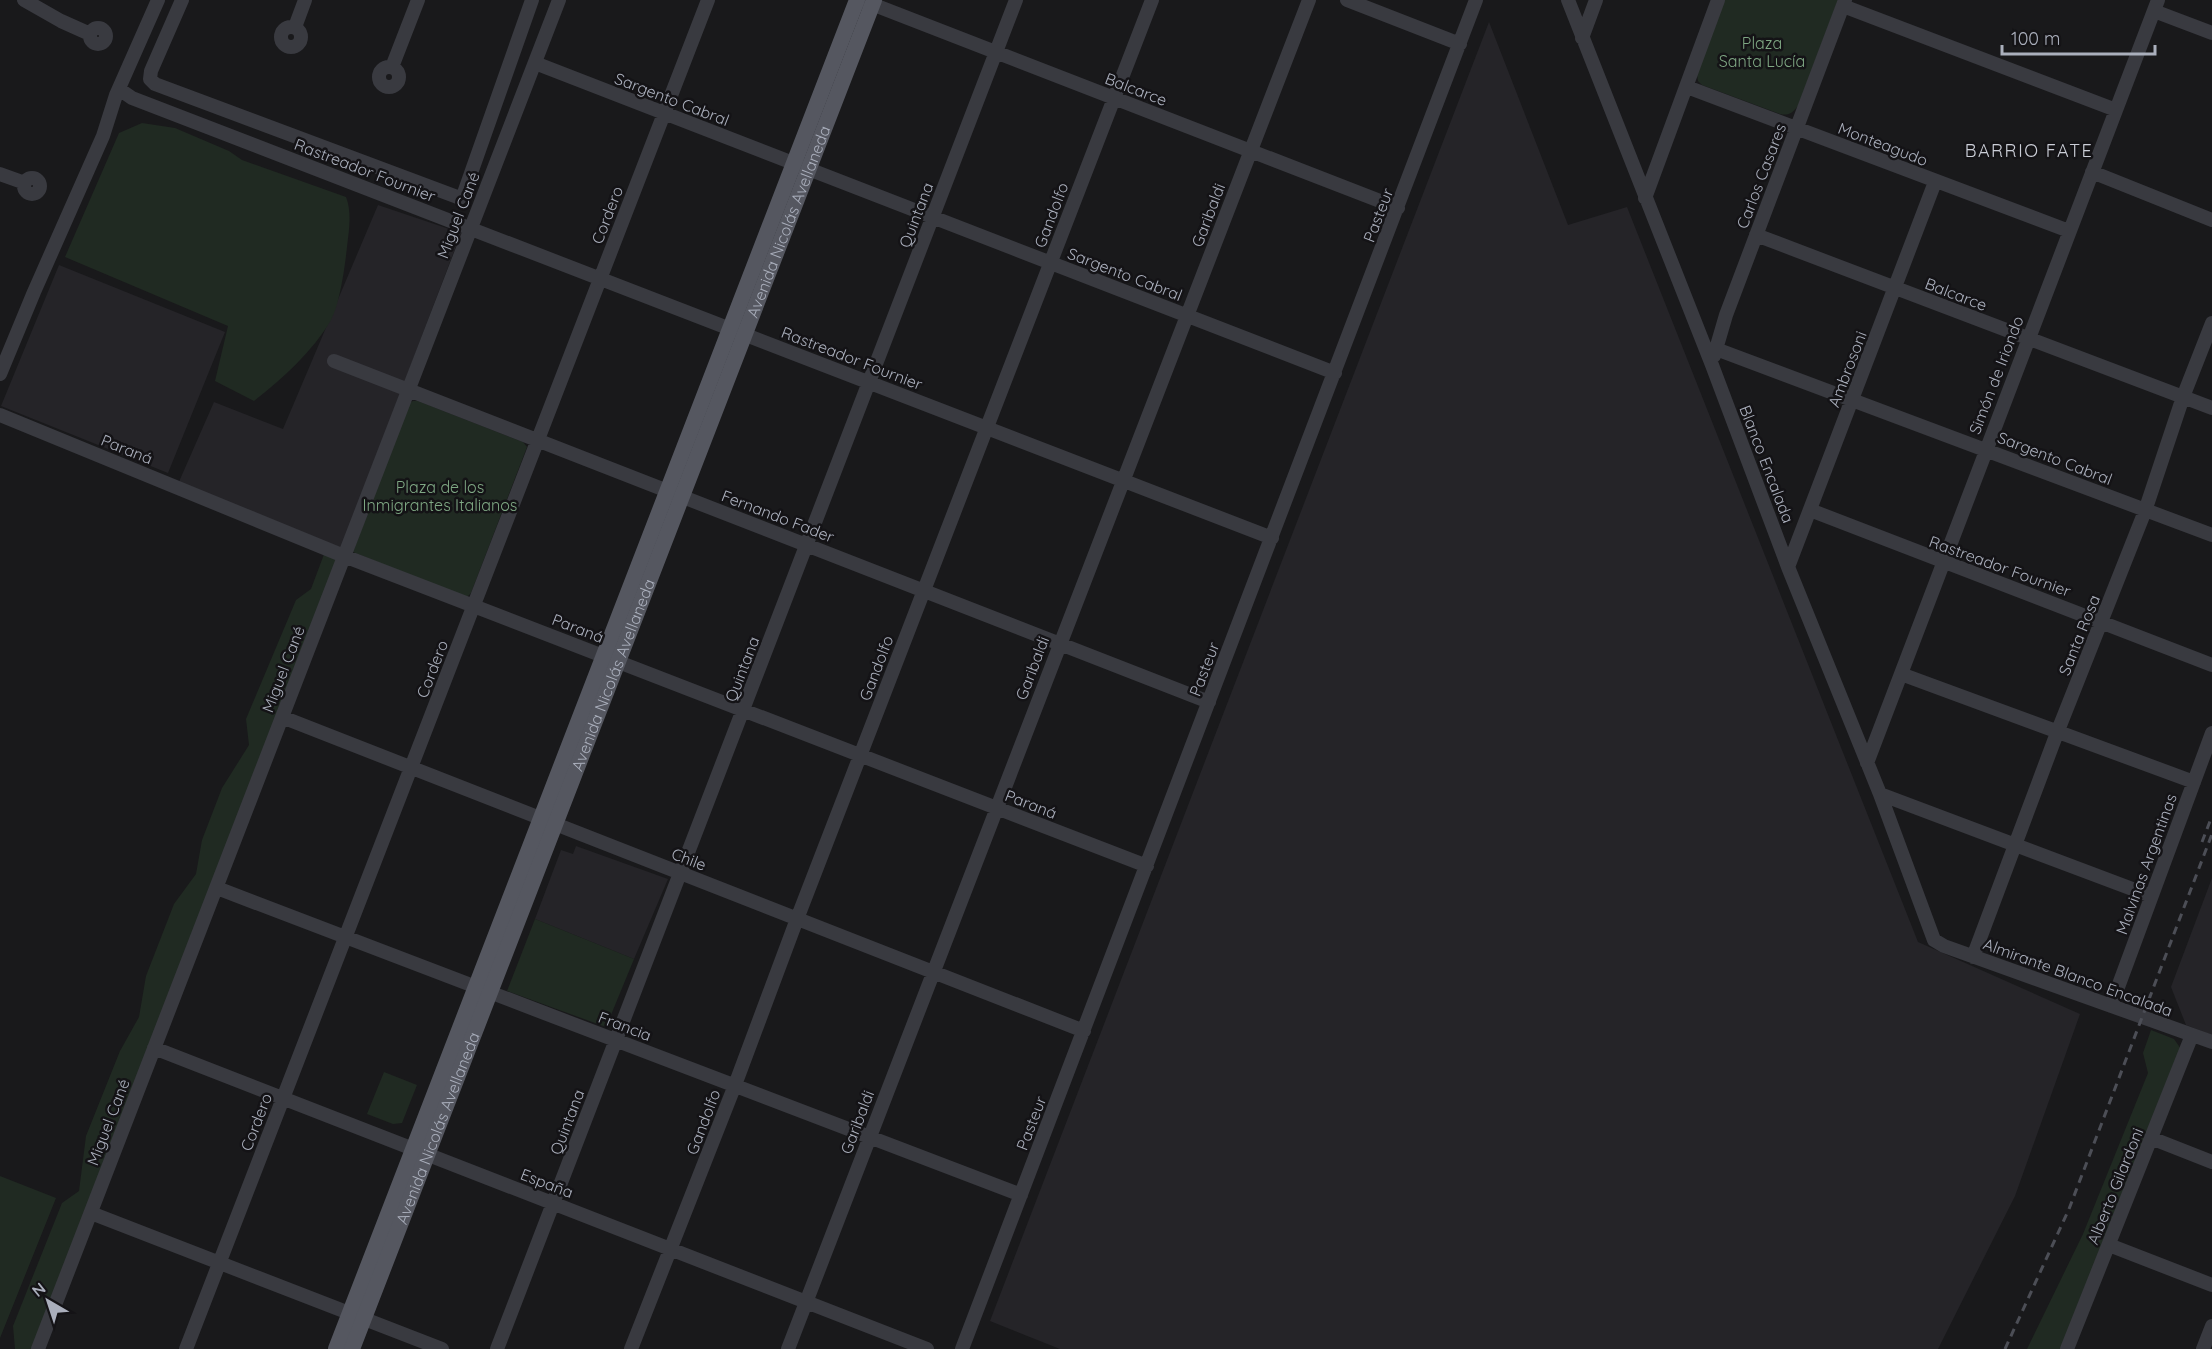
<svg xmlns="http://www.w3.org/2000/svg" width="2212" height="1349" viewBox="0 0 2212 1349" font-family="Quicksand,sans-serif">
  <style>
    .built { fill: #252428 }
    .green { fill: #202a22 }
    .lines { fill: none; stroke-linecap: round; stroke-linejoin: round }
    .minor { stroke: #393a40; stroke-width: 14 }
    .major { stroke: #555760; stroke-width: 16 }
    .rail { stroke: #4c4e56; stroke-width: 3; stroke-dasharray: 8 6; stroke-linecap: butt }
    .labels { text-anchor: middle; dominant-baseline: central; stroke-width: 5; stroke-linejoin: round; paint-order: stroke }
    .park-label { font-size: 16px; fill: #7fa884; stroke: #141316 }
    .street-label { font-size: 16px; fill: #aaafbc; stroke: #141316 }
    .neighbourhood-label { font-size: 18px; letter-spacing: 1.5px; fill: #cbced7; stroke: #141316 }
  </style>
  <rect width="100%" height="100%" fill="#19191b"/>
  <path class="built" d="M1489,22L1568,225L1627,207L1918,942L2080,1014L2015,1196L1938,1349H1060L990,1321Z
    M378,205L461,233L341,549L178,484L214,402L283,429Z
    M59,265L225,332L168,473L1,406Z
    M576,846L668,879L634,959L535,919L561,850L573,854Z
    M2212,878V1035L2186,1025L2171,987Z"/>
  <path class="green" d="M1724,0H1838L1798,106C1792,113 1789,116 1780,114L1702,85L1698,81L1697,75Z
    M142,123L175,128L229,151L242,160L346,197C352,212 349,231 347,247C345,266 340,303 331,320C313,351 282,379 254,401L215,381L228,326L65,257L119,133Z
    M413,401H418L523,442L527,447L471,593L466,598L353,552L409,403Z
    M326,549L344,556L38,1349H15L13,1326L62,1203L79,1191L86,1136L120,1051L139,1017L146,976L174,904L196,874L202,840L222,788L249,745L246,719L296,600L311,589Z
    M535,919L634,959L606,1027L507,991Z
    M2151,1030L2174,1039L2181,1049L2063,1349H2027L2083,1234L2148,1073L2143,1053Z
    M384,1072L417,1085L402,1123L393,1124L367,1114Z
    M0,1176L56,1198L0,1338Z"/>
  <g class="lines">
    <path class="minor" d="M24,0L61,21L90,34
      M182,0L151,71L150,79L155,84L460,198L464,193L532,0
      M1347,0L1460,44
      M1568,0L1712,365L1788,567L1880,794L1934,940L1944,946L2212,1042
      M864,1L1398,208
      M1843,6L2116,110
      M2154,11L2212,33
      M281 37a10 10 0 1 1 20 0a10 10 0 1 1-20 0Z
      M295,27L305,0
      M90 36a8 8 0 1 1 16 0a8 8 0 1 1-16 0Z
      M1582,38L1596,0
      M535,63L1335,373
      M379 77a10 10 0 1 1 20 0a10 10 0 1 1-20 0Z
      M392,67L418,0
      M1687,87L2069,231
      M119,89L132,98L1272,538
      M2092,172L2212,220
      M0,174L25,183
      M24 186a8 8 0 1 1 16 0a8 8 0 1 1-16 0Z
      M1645,198L1718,0
      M1756,235L2212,408
      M1716,349L2212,535
      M1714,356L1726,315L1845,0
      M334,361L1209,702
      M0,374L34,292L103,136L116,95L158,0
      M0,415L344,556L1147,866
      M1810,510L2212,665
      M1788,567L1935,182
      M1901,674L2194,782
      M282,717L1084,1031
      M1867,763L2158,0
      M1880,794L2151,896
      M217,888L1021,1195
      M1973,957L2057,733L2145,511L2183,397L2212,323
      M2111,1006L2212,733
      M154,1048L927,1349
      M2151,1138L2212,1162
      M91,1213L442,1349
      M2109,1245L2212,1285
      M38,1349L559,0
      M186,1349L708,0
      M497,1349L1016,0
      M631,1349L735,1085L797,919L1152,0
      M788,1349L1309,0
      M962,1349L1476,0
      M2067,1349L2192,1035
      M2203,1349L2212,1326"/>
    <g class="major">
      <path d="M336,1349L857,0"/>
      <path id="s1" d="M352,1349L874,0"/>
    </g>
    <path class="rail" d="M2202,842L2212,816
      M2005,1349L2069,1209L2212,834"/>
  </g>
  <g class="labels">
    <g class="park-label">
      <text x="1762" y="43">Plaza<tspan x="1762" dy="18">Santa Lucía</tspan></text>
      <text x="440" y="487">Plaza de los<tspan x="440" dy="18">Inmigrantes Italianos</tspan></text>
    </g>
    <g class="street-label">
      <text transform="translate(1136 89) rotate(21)">Balcarce</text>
      <text transform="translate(672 99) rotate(21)">Sargento Cabral</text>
      <text transform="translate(1883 144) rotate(21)">Monteagudo</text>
      <text transform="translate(365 170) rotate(21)">Rastreador Fournier</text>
      <text transform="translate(1761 176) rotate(-69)">Carlos Casares</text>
      <text transform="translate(458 215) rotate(-69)">Miguel Cané</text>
      <text transform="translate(607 215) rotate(-69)">Cordero</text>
      <text transform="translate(916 215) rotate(-69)">Quintana</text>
      <text transform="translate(1051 215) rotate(-69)">Gandolfo</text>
      <text transform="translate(1208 215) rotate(-69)">Garibaldi</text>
      <text transform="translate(1378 215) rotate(-69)">Pasteur</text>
      <text stroke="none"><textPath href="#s1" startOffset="1209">Avenida Nicolás Avellaneda</textPath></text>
      <text transform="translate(1125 274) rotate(21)">Sargento Cabral</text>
      <text transform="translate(1956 294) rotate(21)">Balcarce</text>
      <text transform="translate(852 358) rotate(21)">Rastreador Fournier</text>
      <text transform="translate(1847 369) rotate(-69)">Ambrosoni</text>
      <text transform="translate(1996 375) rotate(-69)">Simón de Iriondo</text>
      <text transform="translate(127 449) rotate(22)">Paraná</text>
      <text transform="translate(2055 458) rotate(21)">Sargento Cabral</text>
      <text transform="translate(1767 464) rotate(69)">Blanco Encalada</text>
      <text transform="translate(778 516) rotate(21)">Fernando Fader</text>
      <text transform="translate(2000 566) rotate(20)">Rastreador Fournier</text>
      <text transform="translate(578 628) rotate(21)">Paraná</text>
      <text transform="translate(2079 635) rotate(-68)">Santa Rosa</text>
      <text transform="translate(876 668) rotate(-69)">Gandolfo</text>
      <text transform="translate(1032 668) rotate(-69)">Garibaldi</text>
      <text transform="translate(283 669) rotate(-69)">Miguel Cané</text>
      <text transform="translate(432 669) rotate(-69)">Cordero</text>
      <text transform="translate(742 669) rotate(-69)">Quintana</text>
      <text transform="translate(1204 669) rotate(-69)">Pasteur</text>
      <text stroke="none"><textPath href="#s1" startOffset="723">Avenida Nicolás Avellaneda</textPath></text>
      <text transform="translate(1031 804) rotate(21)">Paraná</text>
      <text transform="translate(689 859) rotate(21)">Chile</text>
      <text transform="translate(2146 864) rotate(-70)">Malvinas Argentinas</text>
      <text transform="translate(2078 977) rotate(20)">Almirante Blanco Encalada</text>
      <text transform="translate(625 1026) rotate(21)">Francia</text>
      <text transform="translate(108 1122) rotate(-69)">Miguel Cané</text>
      <text transform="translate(256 1122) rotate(-69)">Cordero</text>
      <text transform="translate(567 1122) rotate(-69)">Quintana</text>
      <text transform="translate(703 1122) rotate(-69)">Gandolfo</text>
      <text transform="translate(857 1122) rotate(-69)">Garibaldi</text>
      <text transform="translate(1031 1123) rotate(-69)">Pasteur</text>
      <text stroke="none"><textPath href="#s1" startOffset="237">Avenida Nicolás Avellaneda</textPath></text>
      <text transform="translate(547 1183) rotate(21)">España</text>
      <text transform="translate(2115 1186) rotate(-68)">Alberto Gilardoni</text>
    </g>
    <g class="neighbourhood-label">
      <text x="2029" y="150">BARRIO FATE</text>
    </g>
  </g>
  <g transform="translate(48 1301) rotate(321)" stroke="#141316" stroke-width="4.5" paint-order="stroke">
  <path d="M0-4.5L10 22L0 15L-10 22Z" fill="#aaafbc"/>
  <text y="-9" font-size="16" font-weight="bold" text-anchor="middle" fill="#aaafbc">N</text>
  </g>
  <path d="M2002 45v9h153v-9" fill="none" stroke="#aaafbc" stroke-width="3"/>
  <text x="2011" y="45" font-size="18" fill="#aaafbc" stroke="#141316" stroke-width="4.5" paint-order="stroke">100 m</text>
</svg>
